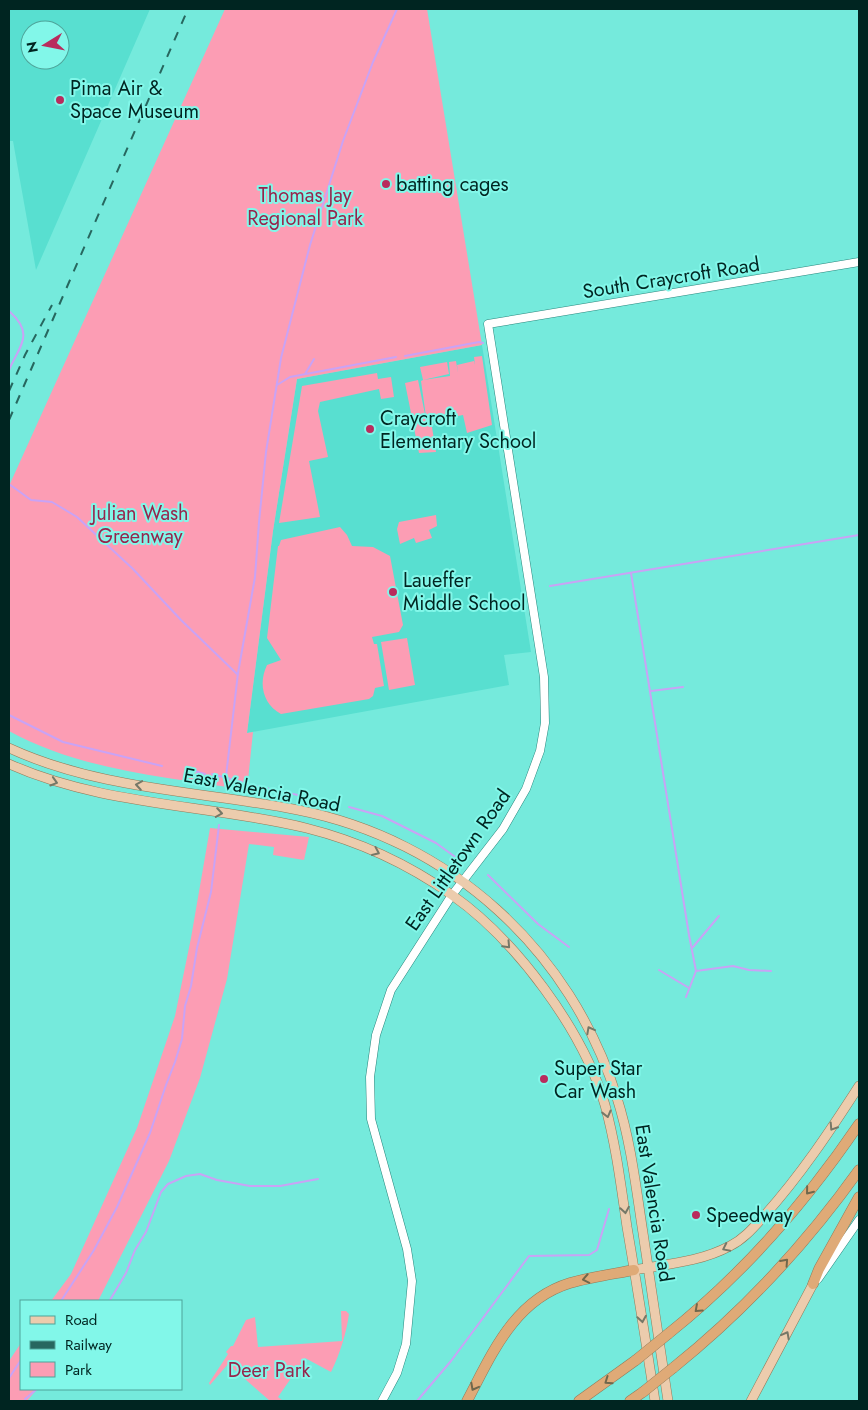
<svg xmlns="http://www.w3.org/2000/svg" width="868" height="1410" viewBox="0 0 868 1410" font-family="Jost,sans-serif">
  <style>
    .built { fill: #58dfd0; fill-rule: evenodd }
    .green { fill: #fc9db4 }
    .lines { fill: none; stroke-linecap: round; stroke-linejoin: round }
    .stream { stroke: #c9a3f5; stroke-width: 2 }
    .secondary-casing { stroke: #28877d; stroke-width: 9 }
    .primary-casing { stroke: #917b59; stroke-width: 10 }
    .highway-casing { stroke: #917b59; stroke-width: 11 }
    .secondary { stroke: #fff; stroke-width: 8 }
    .primary { stroke: #ecccad; stroke-width: 9 }
    .highway { stroke: #dfaa77; stroke-width: 10 }
    .rail { stroke: #27675f; stroke-width: 2; stroke-dasharray: 9 9; stroke-linecap: butt }
    .highway-bridge-casing { stroke: #917b59; stroke-width: 11; stroke-linecap: butt }
    .highway-bridge { stroke: #dfaa77; stroke-width: 10 }
    .oneway { stroke: #767867 }
    .oneway2 { stroke: #70684c }
    .poi-dot { fill: #b92b5d; stroke: #82f7e9; stroke-width: 2 }
    .labels { text-anchor: middle; dominant-baseline: central; stroke-width: 4; stroke-linejoin: round; paint-order: stroke }
    .poi-label { font-size: 20px; fill: #002521; stroke: #82f7e9; text-anchor: start }
    .park-label { font-size: 20px; fill: #96254c; stroke: #82f7e9 }
    .street-label { font-size: 20px; fill: #002521; stroke: #82f7e9 }
  </style>
  <rect width="100%" height="100%" fill="#75eadc"/>
  <path class="built" d="M9,9H150L36,270L13,141H9ZM30,30H60V60H30Z
    M482,345L531,652L504,655L509,685L247,733L273,531L297,379Z"/>
  <path class="green" d="M225,9H427L482,345L297,379L273,531L247,733L253,732L247,790C167,777 82,771 9,731V486Z
    M482,356L492,425L467,433L463,415L431,421L436,452L419,453L405,383L418,380L427,424L421,381L423,380L420,367L447,362L449,374L423,380L450,376L449,362L456,361L458,373L457,365L474,361L475,365L474,357Z
    M377,373L378,379L391,377L394,397L381,399L379,389L320,402L318,411L328,457L309,461L320,517L279,523L302,386Z
    M436,515L437,526L429,530L432,538L416,543L414,538L400,544L397,529L399,522Z
    M340,527L347,535L352,546L373,547L390,556L403,625L399,632L372,637L374,644H377L384,686L375,688L373,696L369,699L281,714C263,704 258,684 267,665L281,660L267,638L278,546H279L281,540Z
    M407,638L415,685L389,690L381,642Z
    M210,828L309,837L304,860L273,855L274,847L249,844L227,979L200,1078L169,1161L98,1301H51L71,1274L137,1128L175,1016L191,938Z
    M341,1311H346L349,1314C346,1335 340,1353 331,1372L305,1358L278,1397L283,1401H270L228,1364L210,1385L209,1383L228,1354L226,1352L231,1346H233L246,1320L255,1317L258,1347L342,1341Z
    M21,1343V1389H37L27,1401H9V1361Z"/>
  <g class="lines">
    <path class="stream" d="M9,311C35,334 20,345 9,370
      M405,356L479,342L483,343
      M305,374L314,359
      M277,385L290,377L396,357
      M9,484L31,500L52,502L77,517L133,569L181,620L238,675
      M631,573L689,935L696,971
      M550,586L859,535
      M651,691L683,687
      M9,715L63,742L162,766
      M191,770L205,774
      M212,774L242,782
      M225,785L238,673L255,577L259,522L266,452L281,358L310,245L343,141L373,62L397,9
      M252,785L330,802
      M349,807L382,816L436,843L458,859
      M488,875L538,924L569,947
      M693,947L719,916
      M659,970L689,988
      M686,997L696,971L733,966L749,970L771,971
      M110,1300L126,1273L135,1250L146,1232L161,1192L168,1184L186,1176L200,1174L217,1180L250,1186H280L318,1179
      M61,1301L94,1250L117,1207L150,1133L166,1085L175,1062L182,1039L185,1006L191,986L197,948L211,892L219,825
      M9,1378L21,1360
      M25,1399L37,1389
      M417,1401L451,1361L529,1256L589,1255L597,1250L609,1209"/>
    <g class="secondary-casing">
      <path id="secondary" d="M818,1279L859,1220
        M382,1401L397,1373L406,1344L412,1281L407,1249L371,1119L370,1077L376,1035L391,990L452,895L503,829L526,789L540,751L545,723L544,677L488,324L859,262"/>
    </g>
    <g class="primary-casing">
      <path id="primary" d="M9,748C100,790 201,791 298,810C450,840 571,950 617,1098C631,1142 636,1188 643,1233C651,1289 660,1345 668,1401
        M9,764C103,806 207,804 306,828C358,841 408,864 452,895C516,940 583,1030 605,1105C616,1145 621,1186 627,1227C637,1285 646,1343 655,1401
        M634,1270C667,1264 700,1262 730,1246C744,1239 754,1227 764,1216C800,1176 830,1131 859,1086
        M751,1401L813,1284"/>
    </g>
    <g class="highway-casing">
      <path id="highway" d="M813,1284L819,1269L859,1197
        M668,1334C742,1275 806,1202 859,1124
        M673,1368C744,1311 806,1244 859,1170
        M467,1401C492,1354 514,1300 570,1283C591,1277 613,1274 634,1270
        M579,1401L636,1360
        M630,1401L643,1392"/>
    </g>
    <use href="#secondary" class="secondary"/>
    <use href="#primary" class="primary"/>
    <use href="#highway" class="highway"/>
    <path class="rail" d="M9,391L25,355L52,305
      M9,420L188,9"/>
    <g class="highway-bridge-casing">
      <path id="highway-bridge" d="M636,1360L668,1334
        M643,1392L673,1368"/>
    </g>
    <use href="#highway-bridge" class="highway-bridge"/>
  </g>
  <defs><path id="oneway-chevron" d="M-2-3.5L2.5 0L-2 3.5" fill="none" stroke-width="1.6" stroke-linecap="round" stroke-linejoin="round" transform="scale(1.25)"/></defs>
  <g class="oneway">
    <use href="#oneway-chevron" transform="translate(54 782) rotate(17)"/>
    <use href="#oneway-chevron" transform="translate(139 785) rotate(-171)"/>
    <use href="#oneway-chevron" transform="translate(219 813) rotate(9)"/>
    <use href="#oneway-chevron" transform="translate(376 852) rotate(24)"/>
    <use href="#oneway-chevron" transform="translate(507 945) rotate(47)"/>
    <use href="#oneway-chevron" transform="translate(590 1030) rotate(-118)"/>
    <use href="#oneway-chevron" transform="translate(607 1114) rotate(76)"/>
    <use href="#oneway-chevron" transform="translate(833 1127) rotate(123)"/>
    <use href="#oneway-chevron" transform="translate(625 1210) rotate(81)"/>
    <use href="#oneway-chevron" transform="translate(726 1248) rotate(154)"/>
    <use href="#oneway-chevron" transform="translate(642 1319) rotate(81)"/>
    <use href="#oneway-chevron" transform="translate(786 1335) rotate(-62)"/>
  </g>
  <g class="oneway2">
    <use href="#oneway-chevron" transform="translate(809 1191) rotate(129)"/>
    <use href="#oneway-chevron" transform="translate(785 1262) rotate(-48)"/>
    <use href="#oneway-chevron" transform="translate(586 1279) rotate(169)"/>
    <use href="#oneway-chevron" transform="translate(698 1309) rotate(138)"/>
    <use href="#oneway-chevron" transform="translate(608 1381) rotate(145)"/>
    <use href="#oneway-chevron" transform="translate(474 1387) rotate(118)"/>
  </g>
  <g class="poi-dot">
    <circle cx="60" cy="100" r="5"/>
    <circle cx="386" cy="184" r="5"/>
    <circle cx="370" cy="429" r="5"/>
    <circle cx="393" cy="592" r="5"/>
    <circle cx="544" cy="1079" r="5"/>
    <circle cx="696" cy="1215" r="5"/>
  </g>
  <g class="labels">
    <g class="poi-label">
      <text x="70" y="88">Pima Air &amp;<tspan x="70" dy="23">Space Museum</tspan></text>
      <text x="396" y="184">batting cages</text>
      <text x="380" y="418">Craycroft<tspan x="380" dy="23">Elementary School</tspan></text>
      <text x="403" y="580">Laueffer<tspan x="403" dy="23">Middle School</tspan></text>
      <text x="554" y="1068">Super Star<tspan x="554" dy="23">Car Wash</tspan></text>
      <text x="706" y="1215">Speedway</text>
    </g>
    <g class="park-label">
      <text x="305" y="195">Thomas Jay<tspan x="305" dy="23">Regional Park</tspan></text>
      <text x="140" y="513">Julian Wash<tspan x="140" dy="23">Greenway</tspan></text>
      <text x="269" y="1370">Deer Park</text>
    </g>
    <g class="street-label">
      <text transform="translate(671 278) rotate(-9)">South Craycroft Road</text>
      <text transform="translate(262 790) rotate(11)">East Valencia Road</text>
      <text transform="translate(458 860) rotate(-55)">East Littletown Road</text>
      <text transform="translate(654 1203) rotate(81)">East Valencia Road</text>
    </g>
  </g>
  <rect width="868" height="1410" fill="none" stroke="#002521" stroke-width="20"/>
  <rect x="20" y="1300" width="162" height="90" fill="#82f7e9" stroke="#4ea399"/>
  <rect x="30" y="1316" width="25" height="8" fill="#ecccad" stroke="#4ea399"/>
  <text x="65" y="1325" font-size="15" fill="#002521">Road</text>
  <rect x="30" y="1341" width="25" height="8" fill="#27675f" stroke="#4ea399"/>
  <text x="65" y="1350" font-size="15" fill="#002521">Railway</text>
  <rect x="30" y="1362" width="25" height="15" fill="#fc9db4" stroke="#4ea399"/>
  <text x="65" y="1375" font-size="15" fill="#002521">Park</text>
  <g transform="translate(45 45) rotate(260)"><circle r="24" fill="#82f7e9" stroke="#4ea399"/>
  <path d="M0-4L9 19L0 12L-9 19Z" fill="#b92b5d"/>
  <text y="-8" font-size="14" font-weight="bold" text-anchor="middle" fill="#002521">N</text>
  </g>
</svg>
